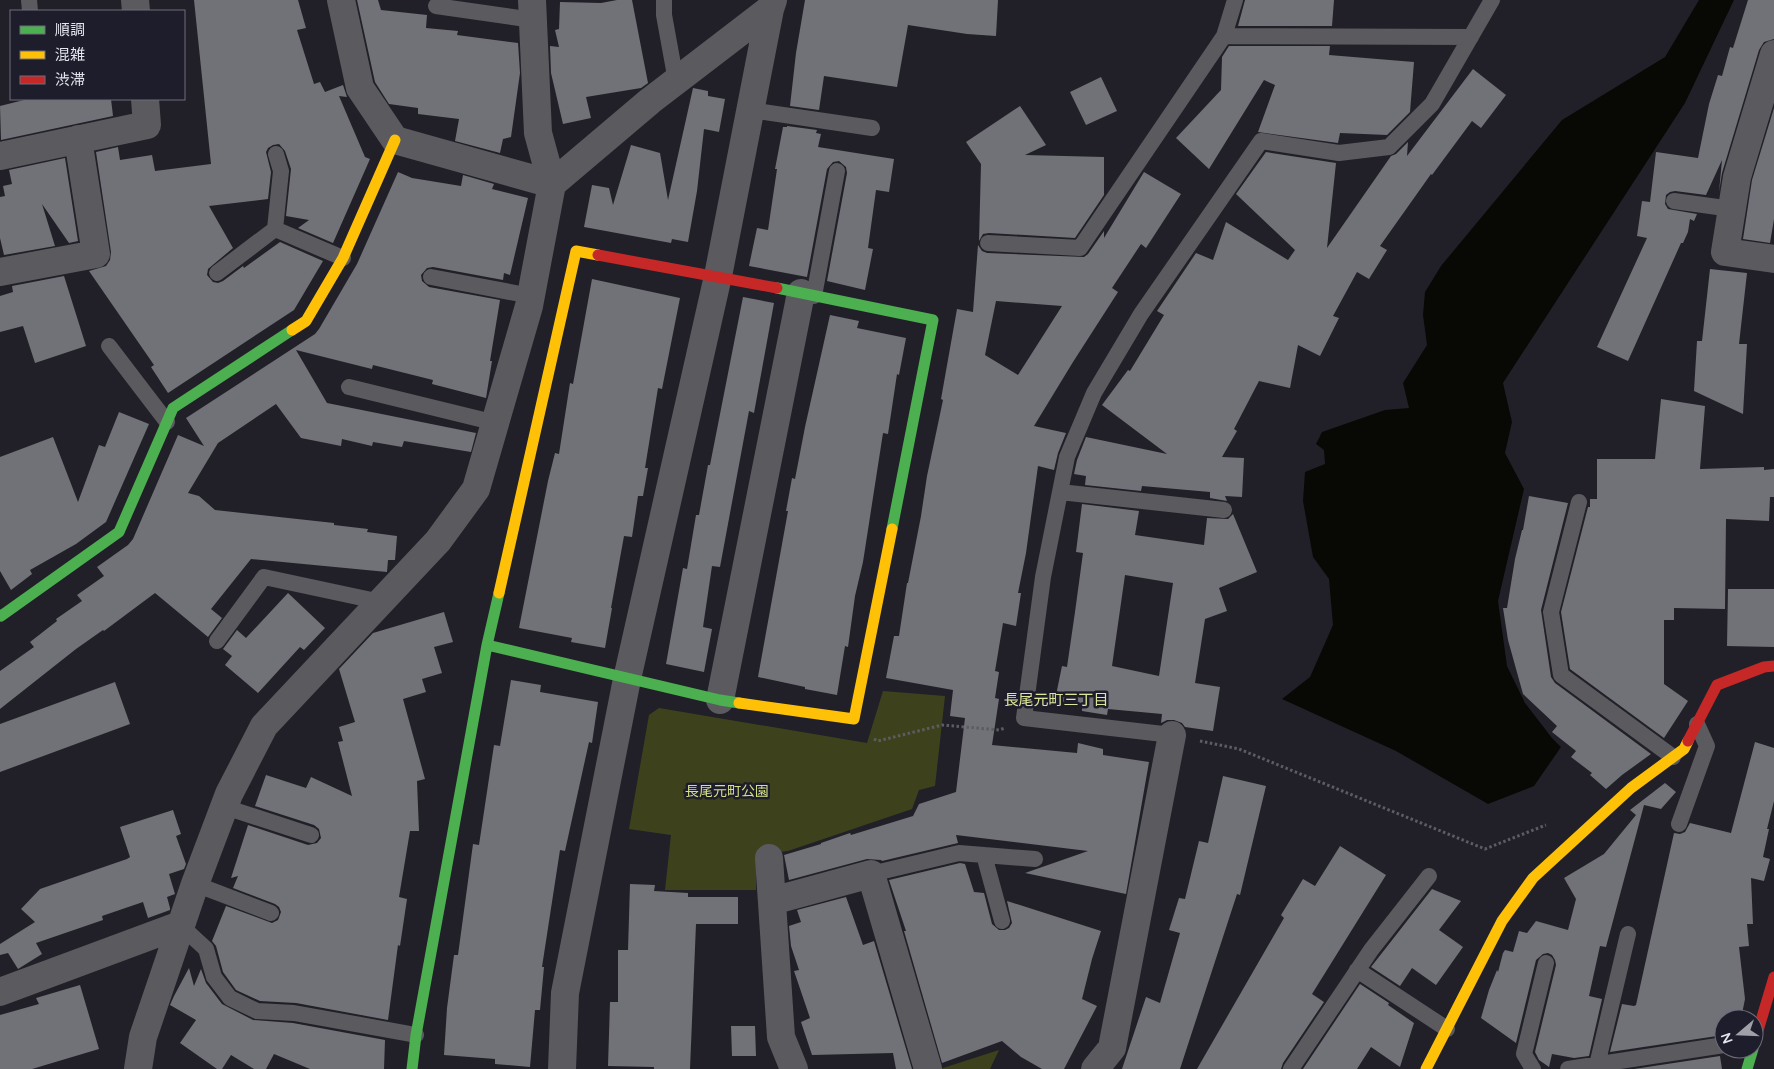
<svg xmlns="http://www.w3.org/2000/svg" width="1774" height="1069" viewBox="0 0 1774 1069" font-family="Quicksand,'Noto Sans JP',sans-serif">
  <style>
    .green { fill: #3e421c }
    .water { fill: #080904 }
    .building { fill: #717178; fill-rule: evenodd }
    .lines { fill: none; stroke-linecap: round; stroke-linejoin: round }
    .path { stroke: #5c5c62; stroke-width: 3; stroke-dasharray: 2.5 2.5; stroke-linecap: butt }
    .lane { stroke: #5a5a5f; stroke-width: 16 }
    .street { stroke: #5a5a5f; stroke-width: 28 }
    .fast { stroke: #4caf50; stroke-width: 11 }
    .slow { stroke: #ffc107; stroke-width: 11 }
    .jam { stroke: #c62828; stroke-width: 11 }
    .labels { text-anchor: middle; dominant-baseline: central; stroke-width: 5; stroke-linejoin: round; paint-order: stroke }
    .park-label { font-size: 14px; fill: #d5df87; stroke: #1e1d2c }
    .neighbourhood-label { font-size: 15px; fill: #dde799; stroke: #1e1d2c }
  </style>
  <rect width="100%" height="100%" fill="#212028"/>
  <path class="green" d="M883,691L945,696L935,786L919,790L912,809L788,851L756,855V890H665L671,835L629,829L649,715L659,708L867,743Z
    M999,1050L990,1069H940Z"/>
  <path class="water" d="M1699,0H1734L1685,103L1503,383L1512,422L1505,453L1524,489L1498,601L1507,666L1525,703L1552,738L1561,747L1534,786L1488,804L1396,751L1282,699L1310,677L1333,625L1329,579L1313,557L1303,501L1305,472L1325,464L1324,450L1316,444L1322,432L1385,410L1409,408L1403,383L1427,345L1423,315L1425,292L1441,266L1562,120L1665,57Z"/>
  <path class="building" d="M194,0H298L306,28L297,30L314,84L320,82L325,92L343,85L347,97L339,96L365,157L370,159L333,243L298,228L309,220L286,216L291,169L285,151L279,144L273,145L268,148L266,152L271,172L268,199L209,206L233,248L208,269L207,275L213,282L218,283L223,281L243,266L244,268L280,242L323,261L294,310L168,393L151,367L154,365L89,271L106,266L110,260L111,252L96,152L118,147L120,160L152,155L155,171L211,164Z
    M357,0H378L381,10L427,15L426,28L458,31L457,35L518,43L520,73L511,137L503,139L500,153L455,141L459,119L418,114V108L389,104L375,82Z
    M617,0H632L648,83L641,88L586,97L591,118L563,124L551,73L550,46L559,47L555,30L559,29L560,2L601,3Z
    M805,0H998L996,36L967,34L908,25L897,87L824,76L819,110L790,106L796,53Z
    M1245,0H1334L1332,26H1238Z
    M1748,0H1774V39L1764,42L1759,50L1722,173L1719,192L1722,160L1706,195L1675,191L1670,192L1666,195L1665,204L1668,209L1697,214L1694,221L1690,219L1688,232L1683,243H1681L1628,361L1597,347L1647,238L1637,236L1642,201L1650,202L1656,152L1698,158L1709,104L1718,75L1722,76L1730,47L1733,48Z
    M1229,46H1330L1329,55L1414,62L1410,112L1387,135L1340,133L1338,143L1258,132L1275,85L1264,80L1209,169L1176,138L1221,90L1222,57Z
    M1473,69L1506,95L1481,128L1472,121L1432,175L1431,174L1380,246L1387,250L1369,279L1357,272L1333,316L1339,318L1320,356L1298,345L1290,388L1259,381L1234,429L1237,431L1222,457L1244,458L1242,497L1225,496L1227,501L1210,498V492L1142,486L1141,491L1085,485L1086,476L1074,474L1077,460L1086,437L1167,454L1102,405L1128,370L1130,371L1164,315L1157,311L1196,253L1213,260L1226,222L1288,260L1295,250L1236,194L1266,152L1336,163L1327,248L1391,156L1396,154L1408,142L1407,156Z
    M1101,77L1117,111L1086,125L1070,92Z
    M693,88L708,91V96L725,99L719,132L704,129L697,191L688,242L672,239L671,243L584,227L592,185L609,188L613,205L631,145L660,153L668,200Z
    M28,99H111L113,116L1,140L0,106Z
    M1020,106L1046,145L1025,155L1104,157V195L1075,238L989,233L983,234L979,241L981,164L966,142Z
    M1774,108V219L1770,243L1743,239L1752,180Z
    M787,126L817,130L816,133L821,134L818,147L894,159L889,192L876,190L868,248L873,249L865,290L827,281L847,173L846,167L839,161L833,162L827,169L807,277L749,266L757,228L768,230L777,169H775L783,127H787Z
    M65,158L78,241L69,243L42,204L55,246L4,255L0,238V197L5,196L3,186L12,184L9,170Z
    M398,172L412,178L461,186L463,175L494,184L492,189L528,198L510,275L504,273L503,280L433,267L427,268L421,275L422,281L429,287L500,300L490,361H492L486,398L432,384L433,380L373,365L372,369L296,350L327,403L476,433L471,452L404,441L402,447L373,442L372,446L342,439L341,446L301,438L276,404L218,443L188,493L199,496L215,510L334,523V525L368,529L367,532L397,536L395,560H388L387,572L251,559L211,609L222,618L208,637L155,593L104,631L103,630L76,649L0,709V671L34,647L30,642L57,621L56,619L82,601L77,595L104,576L97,567L128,545L133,539L178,435L204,446L186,418L315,334L319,329L357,264Z
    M1144,172L1181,194L1146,248L1141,244L1112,288L1118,292L1073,362L1034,426L1066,433L1058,453L1054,470L1038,466L1026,553L1018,593H1021L1016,626L1003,623L995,671L999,672L995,698L999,699L992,745L1077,753L1078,743L1103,749V755L1149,762L1126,894L1025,873L1088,851L956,835L958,843L882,861L881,860L867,859L789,880L784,855L821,844V843L850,833L851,835L913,816L919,804L956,792L965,718L950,716L953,690L886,678L894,636H899L907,583H908L921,516L927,476L943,400L941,399L957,309L973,312L978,245L982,251L987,253L1084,257L1088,254L1104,231V238ZM996,301L1062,306L1018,375L985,355Z
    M1710,269L1747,273L1739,344H1747L1743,414L1694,391L1697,341H1702Z
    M64,276L86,346L35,363L23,326L0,332V296L13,292L12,286Z
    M592,279L680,298L662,389L658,388L645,468H648L643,496H638L632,537L624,536L611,608H612L605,648L571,642L572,638L519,628L548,481L555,453L559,454L570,383L573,384Z
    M743,297L774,303L754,413L749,411L720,567L712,566L703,627L712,629L704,672L666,664L683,568L687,569L696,515H699L708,465H710Z
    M830,315L859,321L857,328L906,338L899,375L897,374L888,434L883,433L863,562L855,596L848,647L845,646L837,695L805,689V687L758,677L788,511H786L792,478L795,479L805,427Z
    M1661,399L1705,406L1700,469L1764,467V470L1774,469V497H1770L1769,521L1726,519L1725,609L1674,608V620H1664V684L1688,701L1664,738L1570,669L1561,612L1588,507H1590V499H1597V459H1655Z
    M119,412L149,424L106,522L76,544L30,570L32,574L11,590L0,571V457L53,437L78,502L99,445L105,447Z
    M1529,496L1568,503L1541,610L1551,677L1555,683L1651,754L1622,775L1606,789L1590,775L1592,773L1571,757L1576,751L1552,732L1557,726L1523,694L1508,640L1503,608H1507L1515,559L1522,530H1523Z
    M1082,504L1139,511L1135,535L1204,545L1207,518L1228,519L1233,514L1257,572L1219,588L1227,611L1205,619L1195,683L1220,687L1213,731L1185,727L1182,723L1174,720H1167L1161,723L1162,714L1108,709L1107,715L1082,711V706L1055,700L1062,666L1067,667L1075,612L1083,553L1076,552ZM1125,575L1173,583L1159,676L1112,666Z
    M1728,589H1774V647L1727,646Z
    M288,593L325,628L304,650L300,647L258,693L225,665L232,656L223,649L237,630L246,638Z
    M444,612L453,642L434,647L442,673L422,679L426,692L403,699L425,779L417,781L419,831H410L399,897L407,899L400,946L398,945L388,1020L296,1003L260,1001L236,990L223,972L216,946L212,941L226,906L272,923L278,920L281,912L279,907L275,904L233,888L238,876L231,878L248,825L308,845L317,843L321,838L319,829L314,825L255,806L266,775L306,788L311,777L352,796L338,742L343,741L339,727L355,722L339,669L373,633Z
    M511,680L541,685L540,692L598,702L592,743L589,742L565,851L560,850L542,967H544L540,1010H535L530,1067L495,1064V1059L444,1055L447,1008L454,955H458L473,844L479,845L494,745L500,746Z
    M115,682L130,724L0,772V724Z
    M1755,742L1774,748V801L1767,829H1769L1763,857L1770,859L1764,881L1751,878L1753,924H1747L1749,946L1739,947L1745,999L1741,1019H1724V1035L1717,1034V1036L1610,1052L1622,1004L1634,1006L1636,1005L1674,833L1680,834L1685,832L1690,823L1731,833Z
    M1223,776L1266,786L1240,895L1237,894L1180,1069H1122L1146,997L1160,1003L1180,933L1169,930L1179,898L1185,899L1199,841L1208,843Z
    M1665,783L1676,792L1661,809L1644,805L1606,947L1600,946L1589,996L1602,999L1589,1056L1574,1058L1552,1054L1549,1067L1539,1060L1535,1052L1556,965L1555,960L1552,955L1548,953L1543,954L1536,960L1516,1043L1481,1018L1489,990L1497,970L1498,972L1503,953L1505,950L1513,952L1519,931L1527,933L1536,921L1568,930L1576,899L1564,878L1604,854L1636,815L1630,810Z
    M173,810L181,834L176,836L186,864L184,869L169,874L175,894L167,897L170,908V910L148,918L143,902L102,916L103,920L36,943L42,954L18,969L8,953L0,955V944L35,922L21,909L40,889L127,859L130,857L120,827Z
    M1340,846L1386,875L1312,994L1324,1002L1283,1063L1281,1069H1197L1284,918L1281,915L1303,879L1315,886Z
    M960,863L965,864L974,892L984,893L992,924L999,930H1005L1009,928L1012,923L1007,901L1101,931L1092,959L1082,999L1097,1006L1064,1069H1042L1021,1057L1002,1041L942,1063L904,931H906L889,880Z
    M630,884L655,885L654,891L688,893V897H738V924H696L690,1069H654V1067L608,1066L610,1002H618V950H628Z
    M1432,889L1461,901L1439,930L1463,947L1436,985L1412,968L1400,986L1371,967Z
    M846,897L863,945L874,941L912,1069H896L893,1053L812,1055L801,1022L810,1018L794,971L799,970L791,946L789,926L801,922L797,910Z
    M189,968L194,986L201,969L206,983L222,1004L253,1020L293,1023L385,1040L384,1069H310L274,1054L266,1069H254L231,1055L222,1069H217L180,1043L196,1020L170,1005L174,996Z
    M1360,984L1389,1003L1388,1005L1414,1023L1400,1067L1371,1047L1357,1069H1303Z
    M80,985L99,1049L32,1069H0V1015L39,1004L36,998Z
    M731,1026H755L756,1056H732Z
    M1720,1056L1722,1069H1634Z"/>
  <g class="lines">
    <path class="path" d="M874,739L878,741L942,725L999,730L1005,728
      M1200,741L1239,749L1485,849L1546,825"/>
    <path class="lane" d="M29,0L30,11
      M664,0V15L676,81
      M436,6L533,20
      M1224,36L1235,0
      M750,110L872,128
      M1674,201L1732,209
      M275,229L343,258
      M988,243L1080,248L1224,36L1471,37
      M217,273L275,229L281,171L276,154
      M431,277L531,296
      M814,296L837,171
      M109,346L167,422
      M349,387L496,423
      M1060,492L1224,510
      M1579,502L1551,612L1561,675L1673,757
      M217,641L264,577L381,602
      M1172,735L1024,718L1043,577L1067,457L1094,393L1141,314L1261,141L1339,153L1389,147L1432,104L1492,0
      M225,807L311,835
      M1679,824L1707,746L1697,724
      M984,855L1035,859
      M871,874L959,853L984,855L1002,921
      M195,884L271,913
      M180,925L206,949L214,977L230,998L257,1011L294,1013L416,1035
      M1357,970L1447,1029
      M1597,1065L1628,934
      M1291,1069L1371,950L1429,876
      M1533,1069L1524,1054L1546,963
      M1568,1069L1724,1045"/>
    <path class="street" d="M135,0L136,11
      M341,0L360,88L395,140L552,184
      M1774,54L1737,177L1725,252L1774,259
      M0,156L147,125L145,99
      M552,184L650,101L770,9
      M0,272L96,254L78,139
      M720,700L801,293
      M769,858L781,1037L794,1069
      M772,901L871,874L928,1069
      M0,992L180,925
      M138,1069L143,1037L195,884L229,794L264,726L438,541L476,489L529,306L552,184L538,133L532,0
      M562,1069L565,993L627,679L718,276L770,9L773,0
      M1095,1069L1112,1048L1172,735"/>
    <path class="fast" d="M777,288L933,320L892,529
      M0,615L1,616L119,532L173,408L292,330
      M487,645L720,700L739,703
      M412,1069L416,1035L487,645L499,593
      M1747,1069L1753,1049"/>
    <path class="slow" d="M292,330L306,321L343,258L395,140
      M499,593L576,251L598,255
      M739,703L854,719L892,529
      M1426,1069L1502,921L1533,878L1631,788L1684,749L1688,741"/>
    <path class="jam" d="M598,255L777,288
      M1688,741L1717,685L1764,667L1774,666
      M1754,1044L1774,977"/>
  </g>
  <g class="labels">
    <g class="park-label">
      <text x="727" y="791">長尾元町公園</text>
    </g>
    <g class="neighbourhood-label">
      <text x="1056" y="699">長尾元町三丁目</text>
    </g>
  </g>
  <rect x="10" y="10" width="175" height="90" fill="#1e1d2c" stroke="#6e6d7a"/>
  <rect x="20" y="26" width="25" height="8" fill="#4caf50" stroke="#6e6d7a"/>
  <text x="55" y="35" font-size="15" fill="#e5e5ef">順調</text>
  <rect x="20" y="51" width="25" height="8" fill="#ffc107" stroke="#6e6d7a"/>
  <text x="55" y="60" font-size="15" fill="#e5e5ef">混雑</text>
  <rect x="20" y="76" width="25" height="8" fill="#c62828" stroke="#6e6d7a"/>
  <text x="55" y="85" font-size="15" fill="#e5e5ef">渋滞</text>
  <g transform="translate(1739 1034) rotate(251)"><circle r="24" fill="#1e1d2c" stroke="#6e6d7a"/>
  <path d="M0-4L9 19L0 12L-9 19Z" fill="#a0a0a9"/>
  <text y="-8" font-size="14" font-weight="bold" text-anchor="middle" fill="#e5e5ef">N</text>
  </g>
</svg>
